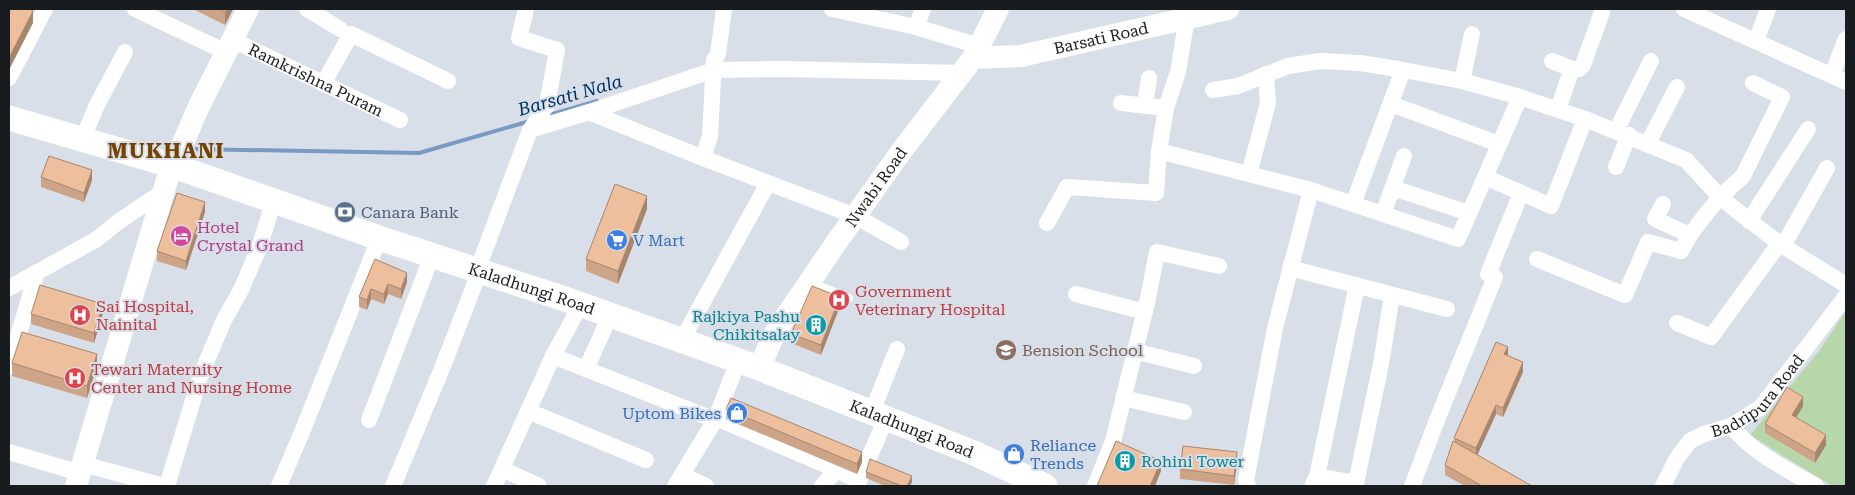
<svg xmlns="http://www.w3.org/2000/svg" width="1855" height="495" viewBox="0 0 1855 495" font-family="'Roboto Serif',serif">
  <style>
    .green { fill: #b7d7ab }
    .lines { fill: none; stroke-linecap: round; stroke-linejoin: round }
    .stream { stroke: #799ac3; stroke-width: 4 }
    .lane { stroke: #fff; stroke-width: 8 }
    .street { stroke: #fff; stroke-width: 16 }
    .secondary { stroke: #fff; stroke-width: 22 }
    .primary { stroke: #fff; stroke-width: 25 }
    .wall { fill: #cda487 }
    .shaded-wall { fill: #a7866e }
    .building { fill: #eebf9d; stroke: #a7866e }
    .labels { text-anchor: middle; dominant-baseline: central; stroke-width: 4; stroke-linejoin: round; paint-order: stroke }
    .street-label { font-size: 16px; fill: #191c1f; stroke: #d8dfe8 }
    .service-label { font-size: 16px; fill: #4e5e75; stroke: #d8dfe8; text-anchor: start }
    .hotel-label { font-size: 16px; fill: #b23c85; stroke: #d8dfe8; text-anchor: start }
    .shop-label { font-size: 16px; fill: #366cbe; stroke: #d8dfe8; text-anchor: start }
    .health-label { font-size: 16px; fill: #be3a42; stroke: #d8dfe8; text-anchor: start }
    .culture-label { font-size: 16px; fill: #0d838f; stroke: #d8dfe8; text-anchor: end }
    .education-label { font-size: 16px; fill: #785e54; stroke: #d8dfe8; text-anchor: start }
    .water-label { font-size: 18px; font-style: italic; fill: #003365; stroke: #d8dfe8 }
    .district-label { font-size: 21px; font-weight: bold; letter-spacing: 1px; fill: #764200; stroke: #d8dfe8 }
  </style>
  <rect width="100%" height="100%" fill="#d8dfe8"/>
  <path class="green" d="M1846,311V486H1832L1750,435L1819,351Z"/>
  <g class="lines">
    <path class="stream" d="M546,116L597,101
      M192,149L419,153L530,121"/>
    <path class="lane" d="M811,282L849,298"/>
    <g class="street">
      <path d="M135,9L226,52"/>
      <path d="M307,9L340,29"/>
      <path d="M526,9L519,38L557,50L547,105L530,130L589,112L703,158"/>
      <path d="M724,9L718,54L714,60L710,136L703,158L855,216L901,242"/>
      <path d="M832,9L916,27"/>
      <path d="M923,9L916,27L979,46"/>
      <path d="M1684,9L1846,82"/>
      <path d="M1187,17L1178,72L1166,108L1159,151L1311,190L1275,328L1246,480L1248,486"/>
      <path d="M1472,34L1462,81L1520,97L1585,119L1686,160L1720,197L1741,214L1783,246L1846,285"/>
      <path id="s1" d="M233,40L400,120"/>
      <path d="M1756,41L1768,9"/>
      <path d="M1552,61L1572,69"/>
      <path d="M1403,70L1462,81"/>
      <path d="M1832,75L1846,39"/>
      <path d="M9,78L45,9"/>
      <path d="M323,84L351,34L448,81"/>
      <path d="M1213,90L1238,86L1288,66L1320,61L1361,63L1403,70L1353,204"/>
      <path d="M1121,103L1166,108"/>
      <path d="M1391,104L1499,144"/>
      <path d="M1145,105L1149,78"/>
      <path d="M1558,109L1572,69H1579L1583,65L1602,12"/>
      <path d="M589,112L714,70L782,69L962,73"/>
      <path d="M1616,131L1651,61"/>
      <path d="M82,140L97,105L125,52"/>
      <path d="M1648,143L1677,87"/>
      <path d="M1616,167L1629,135"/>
      <path d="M1249,174L1268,103L1266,74"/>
      <path d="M1485,177L1551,206L1585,119"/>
      <path d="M1393,188L1469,213"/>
      <path d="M1311,190L1458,239L1520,97"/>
      <path d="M1663,204L1655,219L1690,235"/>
      <path d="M1383,214L1404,156"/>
      <path d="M1749,221L1808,129"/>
      <path d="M1047,223L1067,187L1156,193L1159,151"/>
      <path d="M1783,246L1827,168"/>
      <path d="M1537,259L1625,295L1648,242L1681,251L1690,235L1706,214L1720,197L1743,176L1782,97L1753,83"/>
      <path d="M1290,268L1447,309"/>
      <path d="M477,271L530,130"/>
      <path d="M9,288L97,239L118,222L164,191"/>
      <path d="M1076,294L1145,312"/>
      <path d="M1677,323L1711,337L1779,244"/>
      <path d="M682,340L768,183"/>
      <path d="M1134,351L1194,366"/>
      <path d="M553,356L715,420"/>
      <path d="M9,367L37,272"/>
      <path d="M586,369L605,327"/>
      <path d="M1123,398L1184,412"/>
      <path d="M528,411L646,460"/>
      <path d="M872,412L897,349"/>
      <path d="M716,418L837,470"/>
      <path d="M369,420L428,266"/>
      <path d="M1731,426C1753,453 1786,469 1816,486"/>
      <path d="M9,452L80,473"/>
      <path d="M83,464L164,486"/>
      <path d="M502,469L539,486"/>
      <path d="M682,475L706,486"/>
      <path d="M1317,476L1356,483L1381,364L1392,295"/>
      <path d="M1313,484L1317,476L1357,285"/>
      <path d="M167,486L200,377L224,320L241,290L259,248L270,213"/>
      <path d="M279,486L302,432L375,249"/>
      <path d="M393,486L443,366L475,283"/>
      <path d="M494,486L553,356L574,317"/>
      <path d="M675,486L715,420L734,372"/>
      <path d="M822,486L837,470L859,481L881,430"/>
      <path d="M1095,486L1113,441L1148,298L1157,252L1219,266"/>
      <path d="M1412,486L1437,420L1495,277L1488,274L1521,193"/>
      <path id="s2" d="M1663,486L1677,458L1690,441L1704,434L1731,426L1761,407L1846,296"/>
    </g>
    <g class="secondary">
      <path id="s3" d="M973,58L1021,56L1228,9"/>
      <path id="s4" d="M759,368L776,331L836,243L900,153L973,58L998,9"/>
      <path d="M76,486L167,180L199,106L248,9"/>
    </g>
    <path class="primary" id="s5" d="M9,118L174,166L379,238L568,300L759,368L974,453L1045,486"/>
  </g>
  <path class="wall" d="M193,9H233L225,25Z
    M41,177L92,180L84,202L41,187Z
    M647,209L618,284L586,271V259Z
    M205,212L186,270L157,261V251Z
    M375,259L407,282L401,299L388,294L384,304L371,299L367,310L359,307V297Z
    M840,306L821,355L791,343V334Z
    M103,313L94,343L31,324V314Z
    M1508,356L1523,372L1503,417L1496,414L1477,455L1532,486H1465L1445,475V465L1454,442V438Z
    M12,363L97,366L87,398L12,376Z
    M1803,406L1796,418L1826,445L1815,463L1765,433V424Z
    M726,409L862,462L857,474L726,419Z
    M1237,462L1234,485L1180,479V469Z
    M866,472L912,482L910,486H885L866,478Z"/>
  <path class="shaded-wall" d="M227,9H233L225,25V12Z
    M33,11V23L9,70V58Z
    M92,170V180L84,202V193Z
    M647,196V209L618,284V271Z
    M205,202V212L186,270V261Z
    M407,273V282L401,299V289Z
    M388,284V294L384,304V294Z
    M371,289V299L367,310V300Z
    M840,297V306L821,355V345Z
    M103,304V313L94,343V333Z
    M1508,347V357L1504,354Z
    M97,354V366L87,398V386Z
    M1523,362V372L1503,417V408Z
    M1803,397V406L1792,425V415Z
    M1496,405V414L1476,458V448Z
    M1826,435V445L1815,463V453Z
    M862,452V462L857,474V464Z
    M1237,452V462L1234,485V476Z
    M1161,461V471L1155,486H1150Z
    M912,476V482L910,486H907Z"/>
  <path class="building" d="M9,9H30L33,11L9,58Z
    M218,9H227L225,12Z
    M49,156L92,170L84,193L41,177Z
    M615,184L647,196L618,271L586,259Z
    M177,193L205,202L186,261L157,251Z
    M375,259L407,273L401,289L388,284L384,294L371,289L367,300L359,297Z
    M40,285L103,304L94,333L31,314Z
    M812,286L840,297L821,345L791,334Z
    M22,332L97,354L87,386L12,363Z
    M1496,342L1508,347L1504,354L1523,362L1503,408L1496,405L1476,448L1454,438Z
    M1787,387L1803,397L1792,415L1826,435L1815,453L1765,424Z
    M731,398L862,452L857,464L726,409Z
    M1116,441L1161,461L1150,486H1097Z
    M1453,441L1532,486H1482L1445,465Z
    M1183,446L1237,452L1234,476L1180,469Z
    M870,459L912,476L907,486H902L866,472Z"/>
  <defs>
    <g id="bank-disc" transform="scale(1.125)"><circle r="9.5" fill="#5c6f8a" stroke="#d8dfe8"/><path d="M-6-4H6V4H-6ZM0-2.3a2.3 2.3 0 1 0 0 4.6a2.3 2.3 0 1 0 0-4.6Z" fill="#fff"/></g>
    <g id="hotel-disc" transform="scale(1.125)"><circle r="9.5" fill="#d1479c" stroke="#d8dfe8"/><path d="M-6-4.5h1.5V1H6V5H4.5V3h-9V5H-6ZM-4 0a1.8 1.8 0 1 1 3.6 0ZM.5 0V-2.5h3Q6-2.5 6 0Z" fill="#fff"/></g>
    <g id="supermarket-disc" transform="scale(1.125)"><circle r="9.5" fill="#3f7fe0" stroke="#d8dfe8"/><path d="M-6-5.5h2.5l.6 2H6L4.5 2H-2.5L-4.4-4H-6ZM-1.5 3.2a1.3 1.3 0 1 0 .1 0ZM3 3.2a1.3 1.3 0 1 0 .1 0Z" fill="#fff"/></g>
    <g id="hospital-disc" transform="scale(1.125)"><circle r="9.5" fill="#e0444e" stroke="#d8dfe8"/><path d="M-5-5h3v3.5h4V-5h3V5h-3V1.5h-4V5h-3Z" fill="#fff"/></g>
    <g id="building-disc" transform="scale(1.125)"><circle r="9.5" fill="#0f9aa8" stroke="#d8dfe8"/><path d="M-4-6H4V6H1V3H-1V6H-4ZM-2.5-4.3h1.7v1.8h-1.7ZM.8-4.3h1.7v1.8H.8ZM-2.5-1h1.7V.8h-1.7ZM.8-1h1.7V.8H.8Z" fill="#fff"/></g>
    <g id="school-disc" transform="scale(1.125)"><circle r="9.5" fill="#8d6e63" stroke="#d8dfe8"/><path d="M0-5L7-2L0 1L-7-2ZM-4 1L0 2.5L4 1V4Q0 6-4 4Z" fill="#fff"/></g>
    <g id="shop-disc" transform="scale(1.125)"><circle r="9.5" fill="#3f7fe0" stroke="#d8dfe8"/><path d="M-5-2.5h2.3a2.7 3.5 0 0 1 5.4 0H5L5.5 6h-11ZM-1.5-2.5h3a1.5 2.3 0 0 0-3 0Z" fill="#fff"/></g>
  </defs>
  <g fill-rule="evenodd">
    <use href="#bank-disc" x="345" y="212"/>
    <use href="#hotel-disc" x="181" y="236"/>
    <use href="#supermarket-disc" x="617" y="240"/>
    <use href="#hospital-disc" x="839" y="300"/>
    <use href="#hospital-disc" x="80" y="315"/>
    <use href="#building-disc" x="816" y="325"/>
    <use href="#school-disc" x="1006" y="350"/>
    <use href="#hospital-disc" x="75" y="378"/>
    <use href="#shop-disc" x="737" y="413"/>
    <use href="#shop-disc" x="1014" y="454"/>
    <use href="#building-disc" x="1125" y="461"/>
  </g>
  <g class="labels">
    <g class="street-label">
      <text stroke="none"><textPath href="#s3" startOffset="130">Barsati Road</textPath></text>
      <text stroke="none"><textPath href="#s1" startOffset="92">Ramkrishna Puram</textPath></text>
      <text stroke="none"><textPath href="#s4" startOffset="216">Nwabi Road</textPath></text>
      <text stroke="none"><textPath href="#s5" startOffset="550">Kaladhungi Road</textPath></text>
      <text stroke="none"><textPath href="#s2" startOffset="136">Badripura Road</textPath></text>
      <text stroke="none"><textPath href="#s5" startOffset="955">Kaladhungi Road</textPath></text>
    </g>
    <g class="service-label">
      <text x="361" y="212">Canara Bank</text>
    </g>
    <g class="hotel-label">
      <text x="197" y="227">Hotel<tspan x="197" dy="18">Crystal Grand</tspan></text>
    </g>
    <g class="shop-label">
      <text x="633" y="240">V Mart</text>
      <text x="721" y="413" text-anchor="end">Uptom Bikes</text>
      <text x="1030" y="445">Reliance<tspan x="1030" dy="18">Trends</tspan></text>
    </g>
    <g class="health-label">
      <text x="855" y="291">Government<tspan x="855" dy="18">Veterinary Hospital</tspan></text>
      <text x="96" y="306">Sai Hospital,<tspan x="96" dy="18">Nainital</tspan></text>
      <text x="91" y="369">Tewari Maternity<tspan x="91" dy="18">Center and Nursing Home</tspan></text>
    </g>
    <g class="culture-label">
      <text x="800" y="316">Rajkiya Pashu<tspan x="800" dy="18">Chikitsalay</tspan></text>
      <text x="1141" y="461" text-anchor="start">Rohini Tower</text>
    </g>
    <g class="education-label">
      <text x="1022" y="350">Bension School</text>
    </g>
    <g class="water-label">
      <text transform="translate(570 95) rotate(-16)">Barsati Nala</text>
    </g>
    <g class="district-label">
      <text x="166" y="151">MUKHANI</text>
    </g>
  </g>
  <rect width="1855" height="495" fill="none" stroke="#191c1f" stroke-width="20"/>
</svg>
